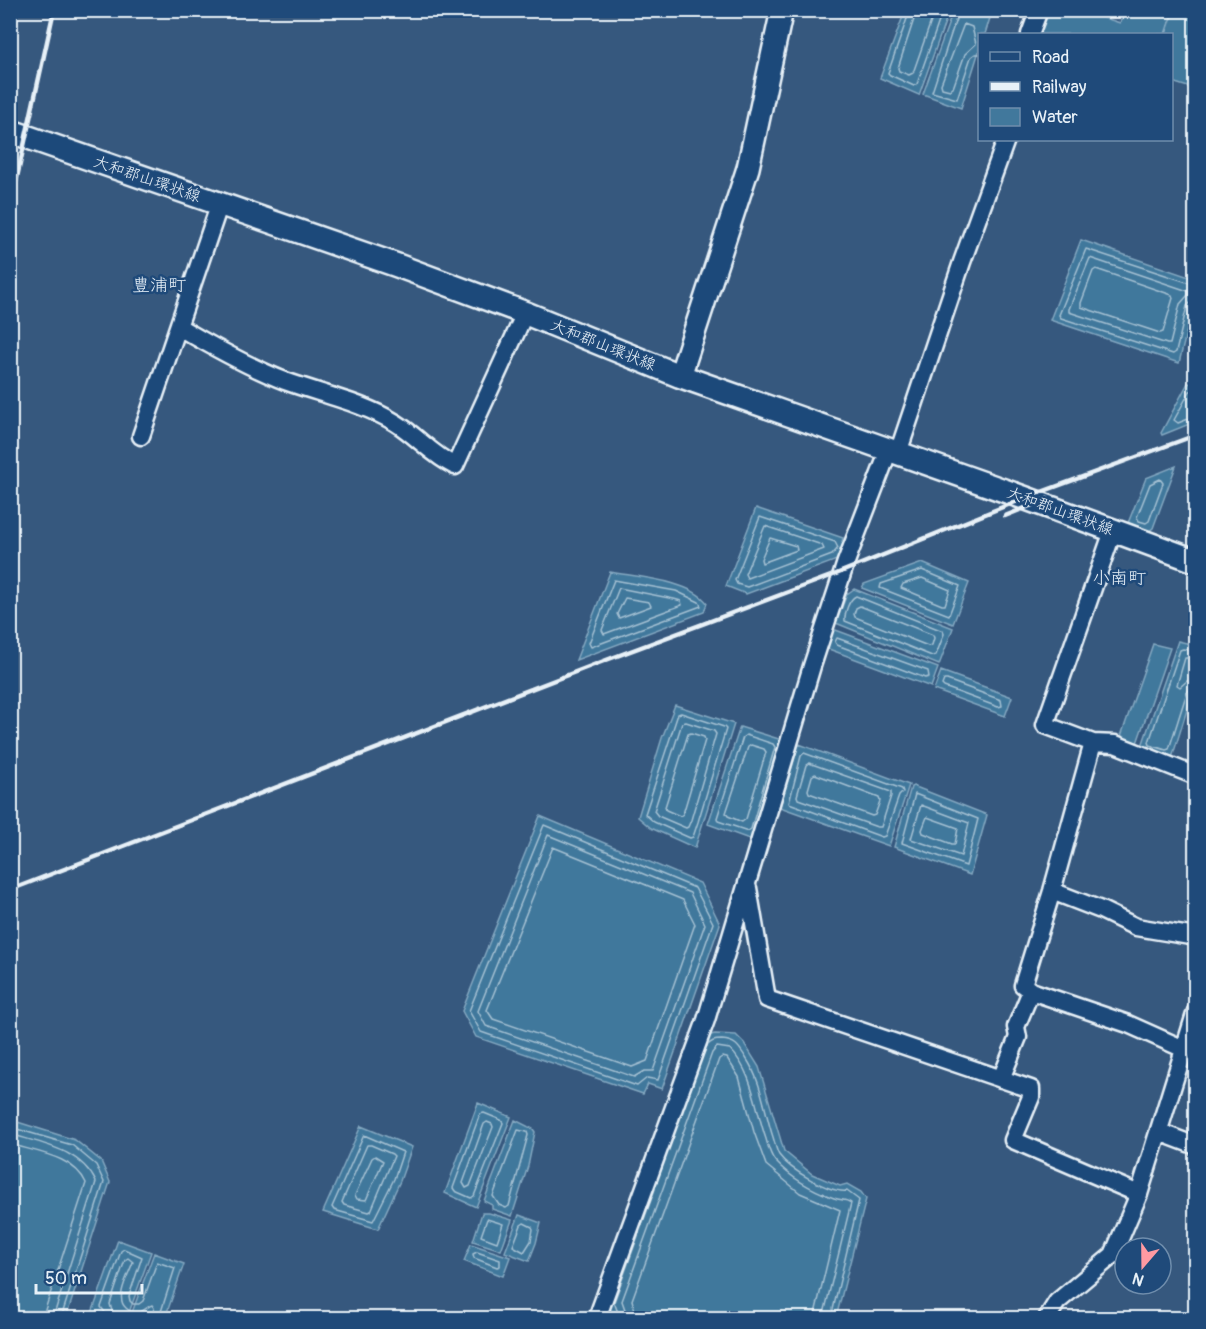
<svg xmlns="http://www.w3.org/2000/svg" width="1206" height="1329" viewBox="0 0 1206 1329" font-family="Pangolin,'Klee One',sans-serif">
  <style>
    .water { fill: #41789c; stroke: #84a8c1; stroke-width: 1.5 }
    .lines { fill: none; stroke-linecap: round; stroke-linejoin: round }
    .shore { stroke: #a5c1d3; stroke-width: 1.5 }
    .minor-casing { stroke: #e8f1f8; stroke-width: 21 }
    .tertiary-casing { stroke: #e8f1f8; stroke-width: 26 }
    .secondary-casing { stroke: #e8f1f8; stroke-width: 27 }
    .minor { stroke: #1f4a7a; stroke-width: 16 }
    .tertiary { stroke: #1f4a7a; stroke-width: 21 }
    .secondary { stroke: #1f4a7a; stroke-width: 22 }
    .rail { stroke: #e8f1f8; stroke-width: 4.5 }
    .labels { text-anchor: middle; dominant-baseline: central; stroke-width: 5; stroke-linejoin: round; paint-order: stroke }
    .street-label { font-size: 16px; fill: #e8f1f8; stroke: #1f4a7a }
    .neighbourhood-label { font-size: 18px; fill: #e8f1f8; stroke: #1f4a7a }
  </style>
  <rect width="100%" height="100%" fill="#36587e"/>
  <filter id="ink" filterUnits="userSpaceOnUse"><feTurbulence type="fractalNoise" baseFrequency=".0167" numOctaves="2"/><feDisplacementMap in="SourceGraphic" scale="12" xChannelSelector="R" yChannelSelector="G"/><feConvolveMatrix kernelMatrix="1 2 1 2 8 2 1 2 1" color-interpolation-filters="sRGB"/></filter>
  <g filter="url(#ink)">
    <path class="water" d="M905,11H949L919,95L880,78Z
      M953,11H966L990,18L985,34H980L979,51L961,108L923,94Z
      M1048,11H1084L1120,23L1124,11H1173L1165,34H1040L1039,32Z
      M1174,11H1195V66L1188,87L1172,82V34H1166Z
      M1081,240L1195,279V297L1179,363L1050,320Z
      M1188,383L1195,385V414L1192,423L1162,435L1161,433Z
      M1176,466L1153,528L1149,531L1128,523L1146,478Z
      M756,508L843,538L842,542L847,546L837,560L746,594L726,586Z
      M922,563L969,583L953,624L862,588L864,584Z
      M610,572C636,577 690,580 707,603L704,612L576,660Z
      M854,589L953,628L939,665L836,623L847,594Z
      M833,629L938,668L931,687L826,648Z
      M1178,641L1195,645V684L1172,758L1141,749Z
      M1153,644L1170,648L1137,743L1120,739Z
      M941,671L1012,697L1005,716L934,690Z
      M675,705L734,724L695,848L651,828L638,817L662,738Z
      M740,727L782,740L752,840L708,824Z
      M799,744L909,785L889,846L780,807Z
      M913,786L987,815L970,875L894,847L911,787Z
      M540,816L700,883L720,924L662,1089L648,1084L643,1094L476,1037L462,1011Z
      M715,1034L736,1035L744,1043L759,1067L784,1151L812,1174L840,1186L847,1184L861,1192L866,1199L836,1318H618L615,1317L607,1304L706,1036Z
      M478,1103L511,1117L476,1207L445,1193Z
      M11,1120L75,1140L101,1161L110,1182L66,1318H11Z
      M515,1120L533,1129L535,1132L528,1166L512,1216L492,1209V1205L484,1201Z
      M361,1126L412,1147L400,1181L378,1229L323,1212Z
      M482,1213H489L512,1220L501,1250L473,1241Z
      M519,1215L541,1223L536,1243L529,1261L505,1252Z
      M118,1240L151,1252L127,1318H108L92,1313Z
      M471,1244L510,1257L503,1276L464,1261Z
      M154,1253L184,1264L165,1318H130Z"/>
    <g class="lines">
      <path class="shore" d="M910,10L888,73L890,75L914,86L917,84L943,10
        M917,10L898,68L899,71L909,75L913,73L935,10
        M959,10L932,92L957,99L971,57L975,54H980
        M964,24L972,27L976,44L965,54L953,88L950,90L942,88L941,84Z
        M1090,258L1188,291V295L1180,304L1170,344H1167L1069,312V309Z
        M1096,269L1172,295L1173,298L1163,332L1160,333L1081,307V303L1093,271Z
        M1196,285L1086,249L1059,315L1061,318L1173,354L1176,352L1187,306L1190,303L1196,302
        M1196,390L1190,391L1174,420L1178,423L1196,416
        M1160,479L1163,483L1149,521L1146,523L1139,521L1137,517L1150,484Z
        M760,517L835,542L838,548L832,555L747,587L737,584L735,580Z
        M765,526L822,545L824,549L747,578L745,574Z
        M770,538L796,546L797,550L762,563L761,559Z
        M922,570L960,586L949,615L880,588L881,584Z
        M922,578L950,590L945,605H942L901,588L903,584Z
        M614,580L676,591L699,602L701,606L591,647L589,643Z
        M619,588L674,599L681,601L682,605L604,634L602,630Z
        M856,596L943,631L944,634L936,655L932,656L845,621C844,614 849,599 856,596Z
        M625,598L649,602L651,606L619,618L617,614Z
        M860,606L933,635L934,638L932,645L928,646L855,617L854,614L856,608Z
        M837,638L928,671L929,677L925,678L837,645L835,642Z
        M1196,651L1183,649L1180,650L1149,742L1150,745L1166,750L1169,749L1187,692L1191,688L1196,687
        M1196,658H1185L1177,685L1180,687L1187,681L1196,680
        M944,680H947L1001,700L1002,706L998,707L944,687L942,685Z
        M681,713L724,727L726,729L698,822L693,837L690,838L654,822L645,814L678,714Z
        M686,722L714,731L716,734L691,820L688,827L686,828L658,816L654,811L682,723Z
        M691,733L704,737L705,740L683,814L680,816L666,810L665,807L688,734Z
        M746,735L773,744L775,747L751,829L748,831L718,821L717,818L743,737Z
        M751,745L764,749L766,752L746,819L742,822L728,816L726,813L748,747Z
        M804,753L902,789L903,792L899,796L885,836L882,837L789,803L801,756Z
        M809,763L891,792V796L881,827H877L798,799L797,796L806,765Z
        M815,774L879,798L880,801L875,815L872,816L809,793L808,790L812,776Z
        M915,794L978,819L966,866L902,843Z
        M921,805L969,823L961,856L911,839Z
        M927,817L958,828L955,844H952L923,833L922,830Z
        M544,825L695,888L713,923L658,1080L647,1078L637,1086L481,1032L469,1011Z
        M548,835L690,893L705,924L653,1071H644L634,1077L486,1026L478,1011Z
        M553,847L683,900L695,924L647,1061L632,1067L493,1019L487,1010Z
        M706,1047C711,1041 714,1040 722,1040C736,1041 739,1047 746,1058C762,1082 764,1110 773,1137C775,1143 776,1150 779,1155C790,1170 829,1193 847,1191L859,1200L831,1318
        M484,1113L501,1120L503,1123L474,1196L471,1198L455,1191L453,1188L480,1114Z
        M487,1122L492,1124L493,1127L470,1186L466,1188L463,1183L484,1124Z
        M10,1127L72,1145L96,1165L104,1182L61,1318
        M518,1130L527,1132L528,1135L509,1206L506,1208L499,1205L493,1196Z
        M10,1134C43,1144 80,1149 96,1182L53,1318
        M364,1135L403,1152L394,1179L373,1221L334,1210L332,1207Z
        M10,1144C36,1152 74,1156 86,1183L45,1310L44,1318
        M367,1145H371L392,1154L394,1156L371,1211L369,1212L344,1205L342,1202Z
        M375,1156L383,1161L366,1200L357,1199L355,1195L372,1158Z
        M487,1219L503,1224L497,1242L481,1236Z
        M524,1223L532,1227L533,1229L531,1241L524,1252L513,1246L521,1225Z
        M477,1252L500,1260V1266L497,1267L474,1258L473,1254Z
        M107,1318L106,1314L101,1307L121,1251L124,1249L142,1257L129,1296L130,1301L133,1304H139L143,1301L157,1262L175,1268L159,1318
        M114,1318L110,1304L125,1260L128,1258L133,1262C129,1274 114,1298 126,1308C130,1312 135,1313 140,1312C145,1310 148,1306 152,1305L154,1308L152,1318
        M620,1318L614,1302L655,1189
        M628,1318L622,1301L712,1053L717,1047L730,1049C754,1074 755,1108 766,1139C768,1146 770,1155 775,1161C791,1178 812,1190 834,1198C841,1201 845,1198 851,1203L823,1318
        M637,1318L632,1300L719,1059L722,1057L727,1058L739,1077L754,1132L766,1165L800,1193L840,1210L814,1318"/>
      <g class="minor-casing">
        <path id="minor" d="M1030,34L1039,10
          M179,327C213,347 249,367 285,381C321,394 364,403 396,423C417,436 432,455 455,466L525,313
          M141,436L220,203
          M898,453L962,262L1006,140
          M1113,531L1045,725L1093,743L1115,744L1196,776
          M748,888L767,999L1031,1089V1097L1013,1140L1139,1194
          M1052,891L1101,910L1136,927L1196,937
          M1031,991L1128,1024L1184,1049
          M1001,1079L1018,1037L1016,1027L1031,991L1023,985L1052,891L1093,743
          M1159,1132L1196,1146
          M597,1318L706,1020L812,666L846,562L889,450
          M1047,1318L1057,1302L1113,1255L1139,1194L1196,1011"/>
      </g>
      <g class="tertiary-casing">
        <path id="tertiary" d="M680,376L748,168L782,10"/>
      </g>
      <g class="secondary-casing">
        <path id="secondary" d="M10,131L396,265L525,313L680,376L1025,498L1196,561"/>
      </g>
      <use href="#minor" class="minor"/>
      <use href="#tertiary" class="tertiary"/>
      <use href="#secondary" class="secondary"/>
      <path class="rail" d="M10,209L54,10
        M1005,516L1047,499
        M10,890L609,659L836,574L1025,498L1196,435"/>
    </g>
  </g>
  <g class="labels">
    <g class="street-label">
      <text transform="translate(147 179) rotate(19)">大和郡山環状線</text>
      <text transform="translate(603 345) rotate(22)">大和郡山環状線</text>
      <text transform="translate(1060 511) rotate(20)">大和郡山環状線</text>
    </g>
    <g class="neighbourhood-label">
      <text x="159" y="285">豊浦町</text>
      <text x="1119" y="578">小南町</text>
    </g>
  </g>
  <rect width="1206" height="1329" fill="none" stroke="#1f4a7a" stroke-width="36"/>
  <rect x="18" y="18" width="1170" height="1293" fill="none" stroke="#e8f1f8" stroke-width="2" filter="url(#ink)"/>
  <rect x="978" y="33" width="195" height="108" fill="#1f4a7a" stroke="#6f8dac" stroke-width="1.5"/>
  <rect x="990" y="52" width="30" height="9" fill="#1f4a7a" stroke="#6f8dac" stroke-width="1.5"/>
  <text x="1032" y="63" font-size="18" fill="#e8f1f8">Road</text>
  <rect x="990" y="82" width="30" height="9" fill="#e8f1f8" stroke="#6f8dac" stroke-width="1.5"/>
  <text x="1032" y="93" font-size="18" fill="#e8f1f8">Railway</text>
  <rect x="990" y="108" width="30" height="18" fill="#41789c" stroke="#6f8dac" stroke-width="1.5"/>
  <text x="1032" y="123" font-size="18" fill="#e8f1f8">Water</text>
  <g transform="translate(1143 1266) rotate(200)"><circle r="28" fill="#1f4a7a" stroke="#6f8dac" stroke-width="1.5"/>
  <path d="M0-4.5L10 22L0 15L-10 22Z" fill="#ff9aa2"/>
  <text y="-9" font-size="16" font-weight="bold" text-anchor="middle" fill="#e8f1f8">N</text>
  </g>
  <path d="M36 1284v9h106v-9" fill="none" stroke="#e8f1f8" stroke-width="3"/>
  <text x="45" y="1284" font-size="18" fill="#e8f1f8" stroke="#1f4a7a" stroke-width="4.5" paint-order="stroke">50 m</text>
</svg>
